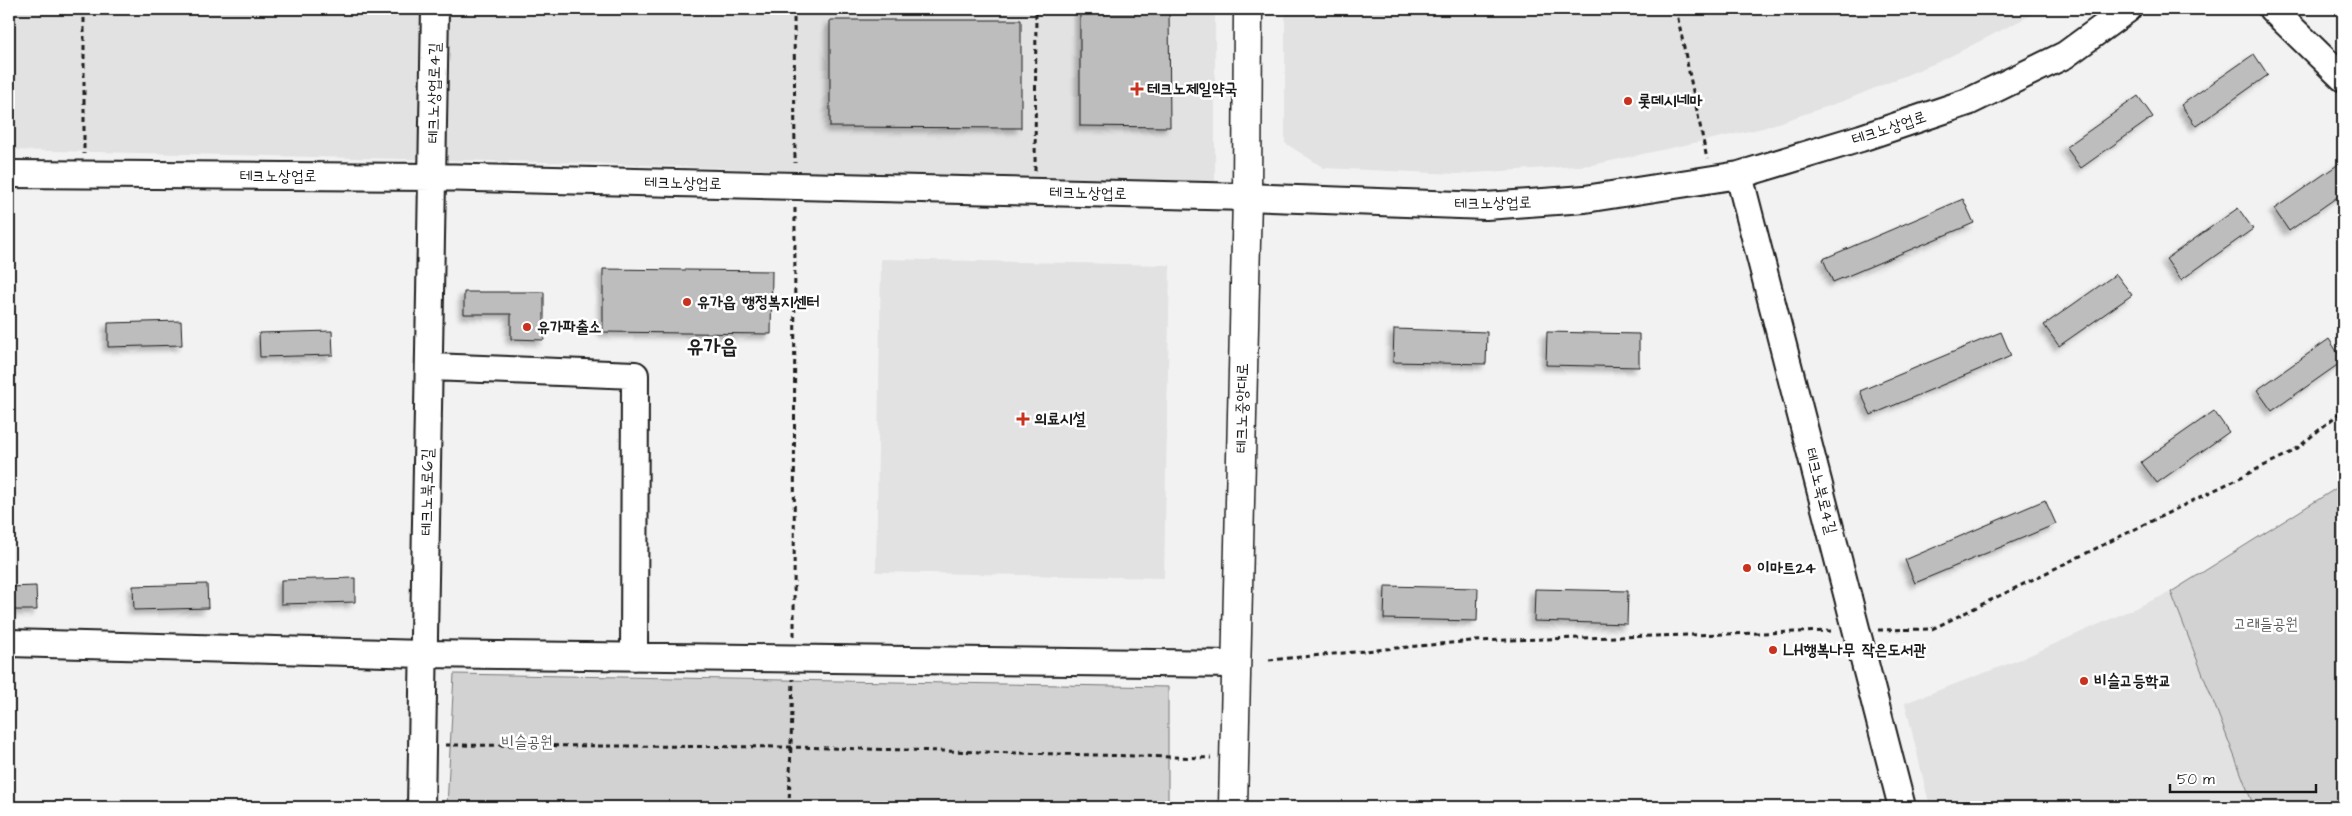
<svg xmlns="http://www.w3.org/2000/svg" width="2352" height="816" viewBox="0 0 2352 816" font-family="'Architects Daughter','Poor Story',sans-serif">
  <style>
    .built { fill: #e2e2e2 }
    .green { fill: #d2d2d2; stroke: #777 }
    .building { fill: #bdbdbd; stroke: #1c1c1c; filter: url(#shadow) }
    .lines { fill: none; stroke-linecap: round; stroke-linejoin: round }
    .minor-casing { stroke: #1c1c1c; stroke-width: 30 }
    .major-casing { stroke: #1c1c1c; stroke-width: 31 }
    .path { stroke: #1c1c1c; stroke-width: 3; stroke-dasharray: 5 4; stroke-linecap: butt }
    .minor { stroke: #fff; stroke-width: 26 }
    .major { stroke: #fff; stroke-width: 28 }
    .poi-dot { fill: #c8321e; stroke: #fff; stroke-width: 2 }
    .labels { text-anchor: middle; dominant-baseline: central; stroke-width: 5; stroke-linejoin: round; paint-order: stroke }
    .poi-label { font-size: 16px; font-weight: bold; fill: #1c1c1c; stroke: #fff; text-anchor: start }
    .street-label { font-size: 16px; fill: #1c1c1c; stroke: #fff }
    .park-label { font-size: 16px; fill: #5c5c5c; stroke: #fff }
    .district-label { font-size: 21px; font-weight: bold; fill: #1c1c1c; stroke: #fff }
  </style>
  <defs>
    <filter id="shadow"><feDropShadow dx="-4.5" dy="4.5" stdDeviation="2.5" flood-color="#0004"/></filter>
  </defs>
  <rect width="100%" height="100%" fill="#f2f2f2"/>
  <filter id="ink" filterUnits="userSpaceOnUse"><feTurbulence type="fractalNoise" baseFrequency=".02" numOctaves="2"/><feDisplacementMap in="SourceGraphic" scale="10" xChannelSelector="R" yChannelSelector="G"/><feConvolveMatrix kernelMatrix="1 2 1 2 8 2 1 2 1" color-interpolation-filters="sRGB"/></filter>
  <g filter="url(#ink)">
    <path class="built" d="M9,9H1215V186L587,163L9,150Z
      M1285,9H2043L1943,60L1846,100L1763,128L1592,165L1457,174L1324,168L1285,143Z
      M881,259L1170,265L1164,578L876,572Z
      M2171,592L2254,807H1930L1905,703L2021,659Z"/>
    <path class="green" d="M2343,484V807H2254L2171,592Z
      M454,674L1168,687V807H447Z"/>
    <path class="building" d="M1080,9H1169L1170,127L1080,126Z
      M830,20H1021V128L830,127Z
      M2254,54L2268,75L2196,126L2181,105Z
      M2138,96L2153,117L2081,168L2066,147Z
      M2343,161V193L2289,231L2274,209Z
      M1963,199L1974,223L1833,282L1823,259Z
      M2238,208L2253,229L2181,280L2166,259Z
      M603,269L772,271L771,334L603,332Z
      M2116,274L2132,295L2059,346L2044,325Z
      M464,292H544V340L511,339V314H464Z
      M181,321L182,345L108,347V323Z
      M1394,329L1487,332L1486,364L1393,362Z
      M332,331L333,355L260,357L259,333Z
      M1547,332L1639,334V367L1546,365Z
      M2001,332L2011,356L1871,415L1860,391Z
      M2329,339L2343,361L2272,411L2257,390Z
      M2214,411L2229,432L2157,483L2141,462Z
      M2045,500L2056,524L1915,583L1905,560Z
      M355,578V602L281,604V580Z
      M207,584L208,608L134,610L133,586Z
      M36,586L37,610H9V587Z
      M1385,586L1478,588L1477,621L1384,619Z
      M1535,589L1628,591L1627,624L1534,621Z"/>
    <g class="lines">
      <g class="minor-casing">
        <path id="minor" d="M2272,9L2343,78
          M9,174L434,177L1247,197L1486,206L1585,199L1739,175L1861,138L1968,102L2065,55L2128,9
          M1739,175L1902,807
          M430,367L635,375L634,657
          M9,643L424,654L1236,664
          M421,807L435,9"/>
      </g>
      <g class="major-casing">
        <path id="major" d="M1233,807L1247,197L1248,9"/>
      </g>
      <path class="path" d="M84,9V154
        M794,9L795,163
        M1676,9L1707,159
        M1035,171L1036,9
        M1878,630L1932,629L2294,451L2343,410
        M794,636L795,207
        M1269,660L1472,641L1834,631
        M445,745L791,747L1211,758
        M789,807L793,679"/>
      <use href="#minor" class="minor"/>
      <use href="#major" class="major"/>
    </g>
  </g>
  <g class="poi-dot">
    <path d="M1134.5 81.5h5v5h5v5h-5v5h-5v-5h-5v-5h5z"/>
    <circle cx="1628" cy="101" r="5"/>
    <circle cx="687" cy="302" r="5"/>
    <circle cx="527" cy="327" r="5"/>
    <path d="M1020.5 411.5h5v5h5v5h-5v5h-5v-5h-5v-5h5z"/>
    <circle cx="1747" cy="568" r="5"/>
    <circle cx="1773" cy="650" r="5"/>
    <circle cx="2084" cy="681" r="5"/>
  </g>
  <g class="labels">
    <g class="poi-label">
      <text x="1147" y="89">테크노제일약국</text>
      <text x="1638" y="101">롯데시네마</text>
      <text x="697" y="302">유가읍 행정복지센터</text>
      <text x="537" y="327">유가파출소</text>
      <text x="1034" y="419">의료시설</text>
      <text x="1757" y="568">이마트24</text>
      <text x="1783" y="650">LH행복나무 작은도서관</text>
      <text x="2094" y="681">비슬고등학교</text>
    </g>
    <g class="street-label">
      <text transform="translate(434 93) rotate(-89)">테크노상업로4길</text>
      <text transform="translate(1889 128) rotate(-18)">테크노상업로</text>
      <text x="278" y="176">테크노상업로</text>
      <text transform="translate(683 183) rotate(1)">테크노상업로</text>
      <text transform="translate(1088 193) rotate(1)">테크노상업로</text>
      <text transform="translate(1493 203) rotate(-1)">테크노상업로</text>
      <text transform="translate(1242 408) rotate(-89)">테크노중앙대로</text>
      <text transform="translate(1821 491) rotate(76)">테크노북로4길</text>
      <text transform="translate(427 492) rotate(-89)">테크노북로6길</text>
    </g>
    <g class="park-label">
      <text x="2266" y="624">고래들공원</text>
      <text x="527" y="742">비슬공원</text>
    </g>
    <g class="district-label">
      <text x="712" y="346">유가읍</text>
    </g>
  </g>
  <rect width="2352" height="816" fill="none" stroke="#fff" stroke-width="30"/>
  <rect x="15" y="15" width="2322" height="786" fill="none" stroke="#1c1c1c" stroke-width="2" filter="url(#ink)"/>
  <path d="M2170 784v8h146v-8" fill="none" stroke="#1c1c1c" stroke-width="2.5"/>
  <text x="2177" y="784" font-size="15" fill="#1c1c1c" stroke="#ffffff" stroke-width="4" paint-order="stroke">50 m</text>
</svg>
